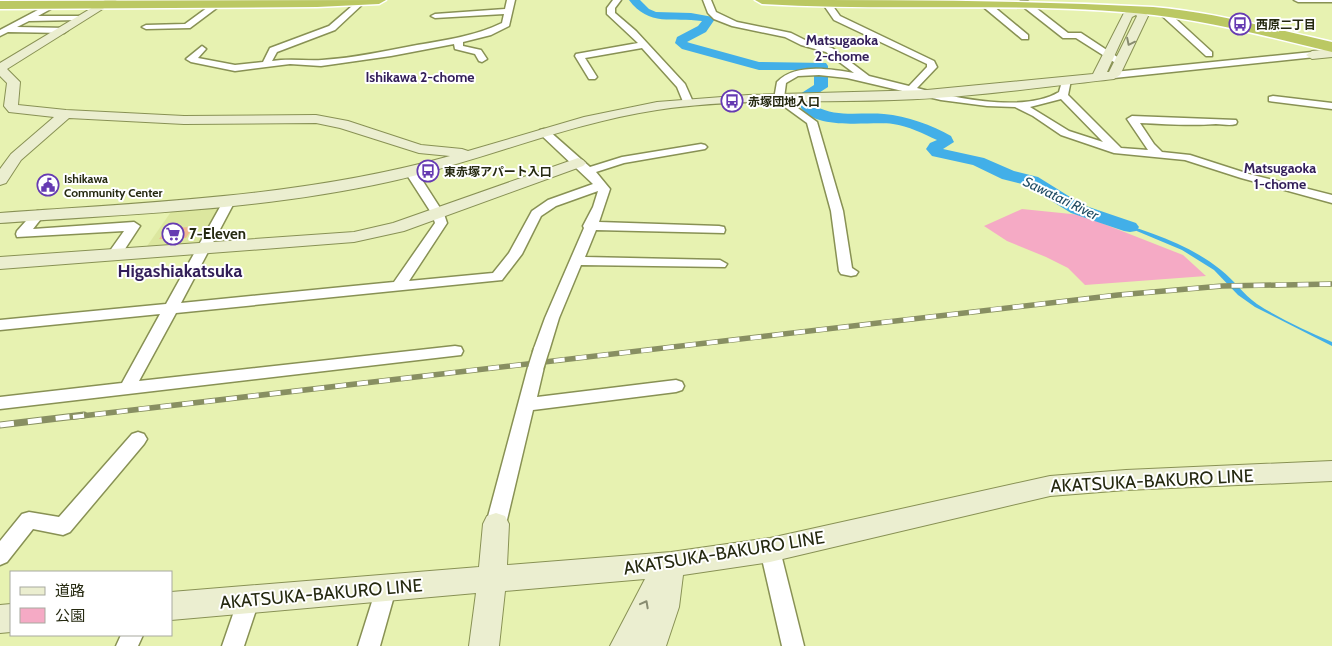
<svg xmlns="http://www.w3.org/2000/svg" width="1332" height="646" viewBox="0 0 1332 646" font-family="Cabin,'Noto Sans JP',sans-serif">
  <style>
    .built { fill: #dce79f }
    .green { fill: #f5aac5 }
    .water { fill: #42afe8 }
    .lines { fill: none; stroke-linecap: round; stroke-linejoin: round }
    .river { fill: #42afe8; fill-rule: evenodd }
    .building { fill: #f0b891 }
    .street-casing { stroke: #889154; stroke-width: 3 }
    .secondary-casing { stroke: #889154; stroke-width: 2 }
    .highway-casing { stroke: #fff; stroke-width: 3 }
    .street { fill: #fff; fill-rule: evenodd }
    .secondary { fill: #ebeed0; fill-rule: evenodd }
    .highway { fill: #bbc863; fill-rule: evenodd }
    .rail-far1-casing { stroke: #888f62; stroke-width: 5.5 }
    .rail-casing { stroke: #888f62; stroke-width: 7 }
    .rail-far1 { stroke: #fff; stroke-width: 4; stroke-dasharray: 11; stroke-linecap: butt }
    .rail { stroke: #fff; stroke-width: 5; stroke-dasharray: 14; stroke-linecap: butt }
    .street-bridge-casing { stroke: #889154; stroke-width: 18; stroke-linecap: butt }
    .street-bridge { stroke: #fff; stroke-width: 15 }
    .oneway { stroke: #888c70 }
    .labels { text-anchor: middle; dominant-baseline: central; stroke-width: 4; stroke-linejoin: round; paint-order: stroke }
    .far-poi-label { font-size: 12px; font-weight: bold; fill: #252910; stroke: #fff; text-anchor: start }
    .far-neighbourhood-label { font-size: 14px; font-weight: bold; fill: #321e58; stroke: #fff }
    .far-water-label { font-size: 14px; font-style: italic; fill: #204c64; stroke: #fff }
    .poi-label { font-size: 15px; font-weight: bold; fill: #252910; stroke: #fff; text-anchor: start }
    .quarter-label { font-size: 18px; font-weight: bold; fill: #321e58; stroke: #fff }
    .near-street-label { font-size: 18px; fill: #252910; stroke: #fff }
  </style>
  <rect width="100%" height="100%" fill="#e7f2b1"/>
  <path class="built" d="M219,206L220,208L200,243L145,249L173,209Z"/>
  <path class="green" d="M1022,209L1081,215L1183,255L1206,276L1085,285L1068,268L1046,257L1007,241L984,226Z"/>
  <path class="water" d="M1103,217C1143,230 1188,243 1221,270C1234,280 1243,294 1257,304C1280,319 1307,331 1332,342V346L1255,307L1238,295L1214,270L1182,250L1132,229L1101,219Z"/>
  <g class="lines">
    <path class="river" d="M629,0H640L649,9L656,12L691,13L713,17L715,19L706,32L687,42L690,43L759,62L826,63L828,66V87L814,96L815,106C838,118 859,112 884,114C907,116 932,125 951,136L954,142L943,149L984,158L1014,171L1038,177L1083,205L1136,223L1139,227L1136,231L1130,232L1124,231L1071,213L1026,185L1002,179L973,165L932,156L926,149L930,143L937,140C924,134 908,126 893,124C869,121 817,131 801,108L800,94L814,85V70H759L682,49L675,43L677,37L698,26L702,21C672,17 649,27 629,0Z"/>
  </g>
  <path class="building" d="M193,227L186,238L159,239L167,228Z"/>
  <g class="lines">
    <g class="street-casing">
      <path id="street" d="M359,0L366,1L335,30L277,52L272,61C289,58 305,61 322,60C354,58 386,51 417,45C447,40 475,36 502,23L504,14L435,18L431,16L435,14L505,9L507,0H515L509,26L491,35L463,42V46L481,50L487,59L482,62L479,61L475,54L455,49L454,44L391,56L321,66L290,64L235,71L191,62L186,59L202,46L206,49L198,58L235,65L263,62L270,48L329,26Z
        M613,0H621L615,8V13L636,31L685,84L693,102L692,104H684L677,87L642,48L585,58L597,77L595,79H589L575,56L576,54L638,43L607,14V8Z
        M703,0H711L716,12L737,22L791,33L807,41L832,48L869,76L909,86L927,67V64L834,20L823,4L830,2L840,16L934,61L937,67L917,88C955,98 1024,113 1059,92L1063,78H1069L1071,80L1068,95L1121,148L1148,150L1127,119L1132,116L1236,120L1237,122L1236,124C1229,126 1223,124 1216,124C1190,126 1165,124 1140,123L1154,144L1162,152L1190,155L1249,174L1332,195V203L1241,178L1185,160L1114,153L1061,135L1033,116L1015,107L987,106L941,100L847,78L819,75L798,76L786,83L784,98L817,122L843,211L852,268L858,272L856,275L851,276L841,274L839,271L831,211L807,123L774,99L777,82C795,63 830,69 854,73L826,52L801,45L785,37L732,26L714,19L708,13ZM1061,99L1103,142L1069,131L1030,107Z
        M1294,0H1332V2H1298Z
        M981,1H987L1028,35V39H1022L981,5Z
        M1021,1H1027L1068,33H1081L1125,62L1123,64H1117L1076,38H1063L1021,5Z
        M215,2L222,4L190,28L146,29L142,27L146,25L185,24Z
        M51,3L58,5L38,16H79L83,18L79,20L29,21L17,27L67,28L68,30L64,33L8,32L0,36V30Z
        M1160,10H1166L1212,52V56H1206L1160,14Z
        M1312,52L1315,53V57L1114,78L1109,75L1114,72Z
        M1273,96L1332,103V109L1269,101V97Z
        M544,129L548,130L590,167L622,157L701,144L705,145L707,147L705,149L624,163L596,172L610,189L599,222L719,226L724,227L725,230L724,233L596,230L585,257L720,260L727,264L725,267L581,265L559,318L549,351L547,355L541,356L535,355L533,351L545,318L584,228L583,226L593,207L598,191L556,206L541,216L522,254L502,280L176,313L139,381L455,346L461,347L463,351L461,355L0,409V397L122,383L160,314L0,330V320L166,304L225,198L229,197L235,201L181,303L394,282L435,223L432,214L405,172L411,169L417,172L444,214L447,223L409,281L493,273L509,253L532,211L548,200L593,184L540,134L539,132L540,130Z
        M38,211L44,215L33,229L134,222L140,226L119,258L114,259L107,255L124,231L17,237L16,234L17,231L34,212Z
        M536,361L542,363L544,367L537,397L676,380L682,382L684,386L682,390L676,392L533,410L506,524L503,530L496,533L489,530L486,524L528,367L530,363Z
        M138,432L144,434L147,439L144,444L70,532L63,535L33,529L7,562L0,565V541L22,514L29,512L59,517L132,434Z
        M770,541L777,544L780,550L804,646H782L760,550L763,544Z
        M386,579L393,582L396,589L380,646H358L376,589L379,582Z
        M248,591L256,594L259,601L244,646H222L240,594Z
        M121,635H143L138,646H116Z"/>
    </g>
    <g class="secondary-casing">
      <path id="secondary" d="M105,0H117L7,69L20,82L18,105L66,110L184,116L316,115L348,121L421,145L462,149L468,151L584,117L657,102L748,95L927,90L1093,74L1124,13L1137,7L1141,8L1148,16L1120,75L1114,79C1041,87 968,98 894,100C815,103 735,98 657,110C565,124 479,162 388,182C261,210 130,214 0,223V213C151,202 303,197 450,156L419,153L340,128L316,123L184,124L69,118L21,160L6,183L0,185V169L11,154L54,117L9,112L4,106L7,83L0,76V63ZM1136,15L1137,16L1109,72H1107L1132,17Z
        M1332,49V57L1312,59L1306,55L1312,51Z
        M578,158L583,160L586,163L583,166L404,231L354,242L0,269V257L354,232L393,223Z
        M1332,461V481L1126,490L1050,496L770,562L683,575L679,607L666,646H610L645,579L505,591L499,646H469L476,593L171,620V592L479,567L483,524L487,516L496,513L505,516L509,524L507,565L671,552L770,538L1050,476L1126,470Z
        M11,604V632L0,633V605Z"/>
    </g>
    <g class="highway-casing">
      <path id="highway" d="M386,0L379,4L317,7L0,9V1Z
        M755,0C888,0 1022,0 1153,7C1214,12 1273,29 1332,42V52C1273,38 1214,22 1154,15C1024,1 893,12 762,4Z"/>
    </g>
    <use href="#street" class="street"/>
    <use href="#secondary" class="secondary"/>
    <use href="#highway" class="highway"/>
    <g class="rail-far1-casing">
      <path id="rail-far1" d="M73,417L1118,295L1222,286L1332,284"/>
    </g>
    <g class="rail-casing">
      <path id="rail" d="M0,425L84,415"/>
    </g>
    <use href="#rail-far1" class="rail-far1"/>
    <use href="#rail" class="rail"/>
    <g class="street-bridge-casing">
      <path id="street-bridge" d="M536,367L541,351"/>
    </g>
    <use href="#street-bridge" class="street-bridge"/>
  </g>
  <defs><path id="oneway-chevron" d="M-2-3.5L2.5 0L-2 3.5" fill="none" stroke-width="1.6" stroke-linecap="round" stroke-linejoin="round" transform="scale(1.25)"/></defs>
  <g class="oneway">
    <use href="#oneway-chevron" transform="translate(1130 42) rotate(116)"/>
    <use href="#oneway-chevron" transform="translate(645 604) rotate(-62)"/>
  </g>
  <defs>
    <g id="bus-ring" transform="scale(1.125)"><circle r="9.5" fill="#fff" stroke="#663ab2" stroke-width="1.5"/><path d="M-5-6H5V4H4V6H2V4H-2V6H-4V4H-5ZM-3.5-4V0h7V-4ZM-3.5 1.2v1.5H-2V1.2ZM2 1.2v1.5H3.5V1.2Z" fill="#663ab2"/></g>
    <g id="civic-ring" transform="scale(1.125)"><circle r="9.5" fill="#fff" stroke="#663ab2" stroke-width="1.5"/><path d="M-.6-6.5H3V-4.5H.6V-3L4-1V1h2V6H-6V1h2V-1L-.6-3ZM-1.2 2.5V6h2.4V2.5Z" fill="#663ab2"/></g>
    <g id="supermarket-ring" transform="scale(1.125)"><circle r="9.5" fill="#fff" stroke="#663ab2" stroke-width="1.5"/><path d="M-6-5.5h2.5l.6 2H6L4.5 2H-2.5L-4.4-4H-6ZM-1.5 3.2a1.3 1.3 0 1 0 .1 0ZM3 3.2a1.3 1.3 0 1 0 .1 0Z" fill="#663ab2"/></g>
  </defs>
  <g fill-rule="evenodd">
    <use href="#bus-ring" x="1240" y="24"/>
    <use href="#bus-ring" x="732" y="101"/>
    <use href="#bus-ring" x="428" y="171"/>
    <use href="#civic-ring" x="48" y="185"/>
    <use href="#supermarket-ring" x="173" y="234"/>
  </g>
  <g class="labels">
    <g class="far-poi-label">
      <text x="1256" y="24">西原二丁目</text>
      <text x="748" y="101">赤塚団地入口</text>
      <text x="444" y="171">東赤塚アパート入口</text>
      <text x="64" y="178">Ishikawa<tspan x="64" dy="14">Community Center</tspan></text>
    </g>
    <g class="far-neighbourhood-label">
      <text x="842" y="40">Matsugaoka<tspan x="842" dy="16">2-chome</tspan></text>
      <text x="420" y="77">Ishikawa 2-chome</text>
      <text x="1280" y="168">Matsugaoka<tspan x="1280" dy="16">1-chome</tspan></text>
    </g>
    <g class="far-water-label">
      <text transform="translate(1061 198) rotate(26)">Sawatari River</text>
    </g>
    <g class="poi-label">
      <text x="189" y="234">7-Eleven</text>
    </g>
    <g class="quarter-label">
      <text x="180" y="271">Higashiakatsuka</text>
    </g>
    <g class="near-street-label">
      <text transform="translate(1152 481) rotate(-3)">AKATSUKA-BAKURO LINE</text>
      <text transform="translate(724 553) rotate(-9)">AKATSUKA-BAKURO LINE</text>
      <text transform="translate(321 594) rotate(-5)">AKATSUKA-BAKURO LINE</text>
    </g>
  </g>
  <rect x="10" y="571" width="162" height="65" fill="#ffffff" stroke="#a8a99f"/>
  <rect x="20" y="587" width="25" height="8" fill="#ebeed0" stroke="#a8a99f"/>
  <text x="55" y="596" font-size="15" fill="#252910">道路</text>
  <rect x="20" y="608" width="25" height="15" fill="#f5aac5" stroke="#a8a99f"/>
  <text x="55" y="621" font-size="15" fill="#252910">公園</text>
</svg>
